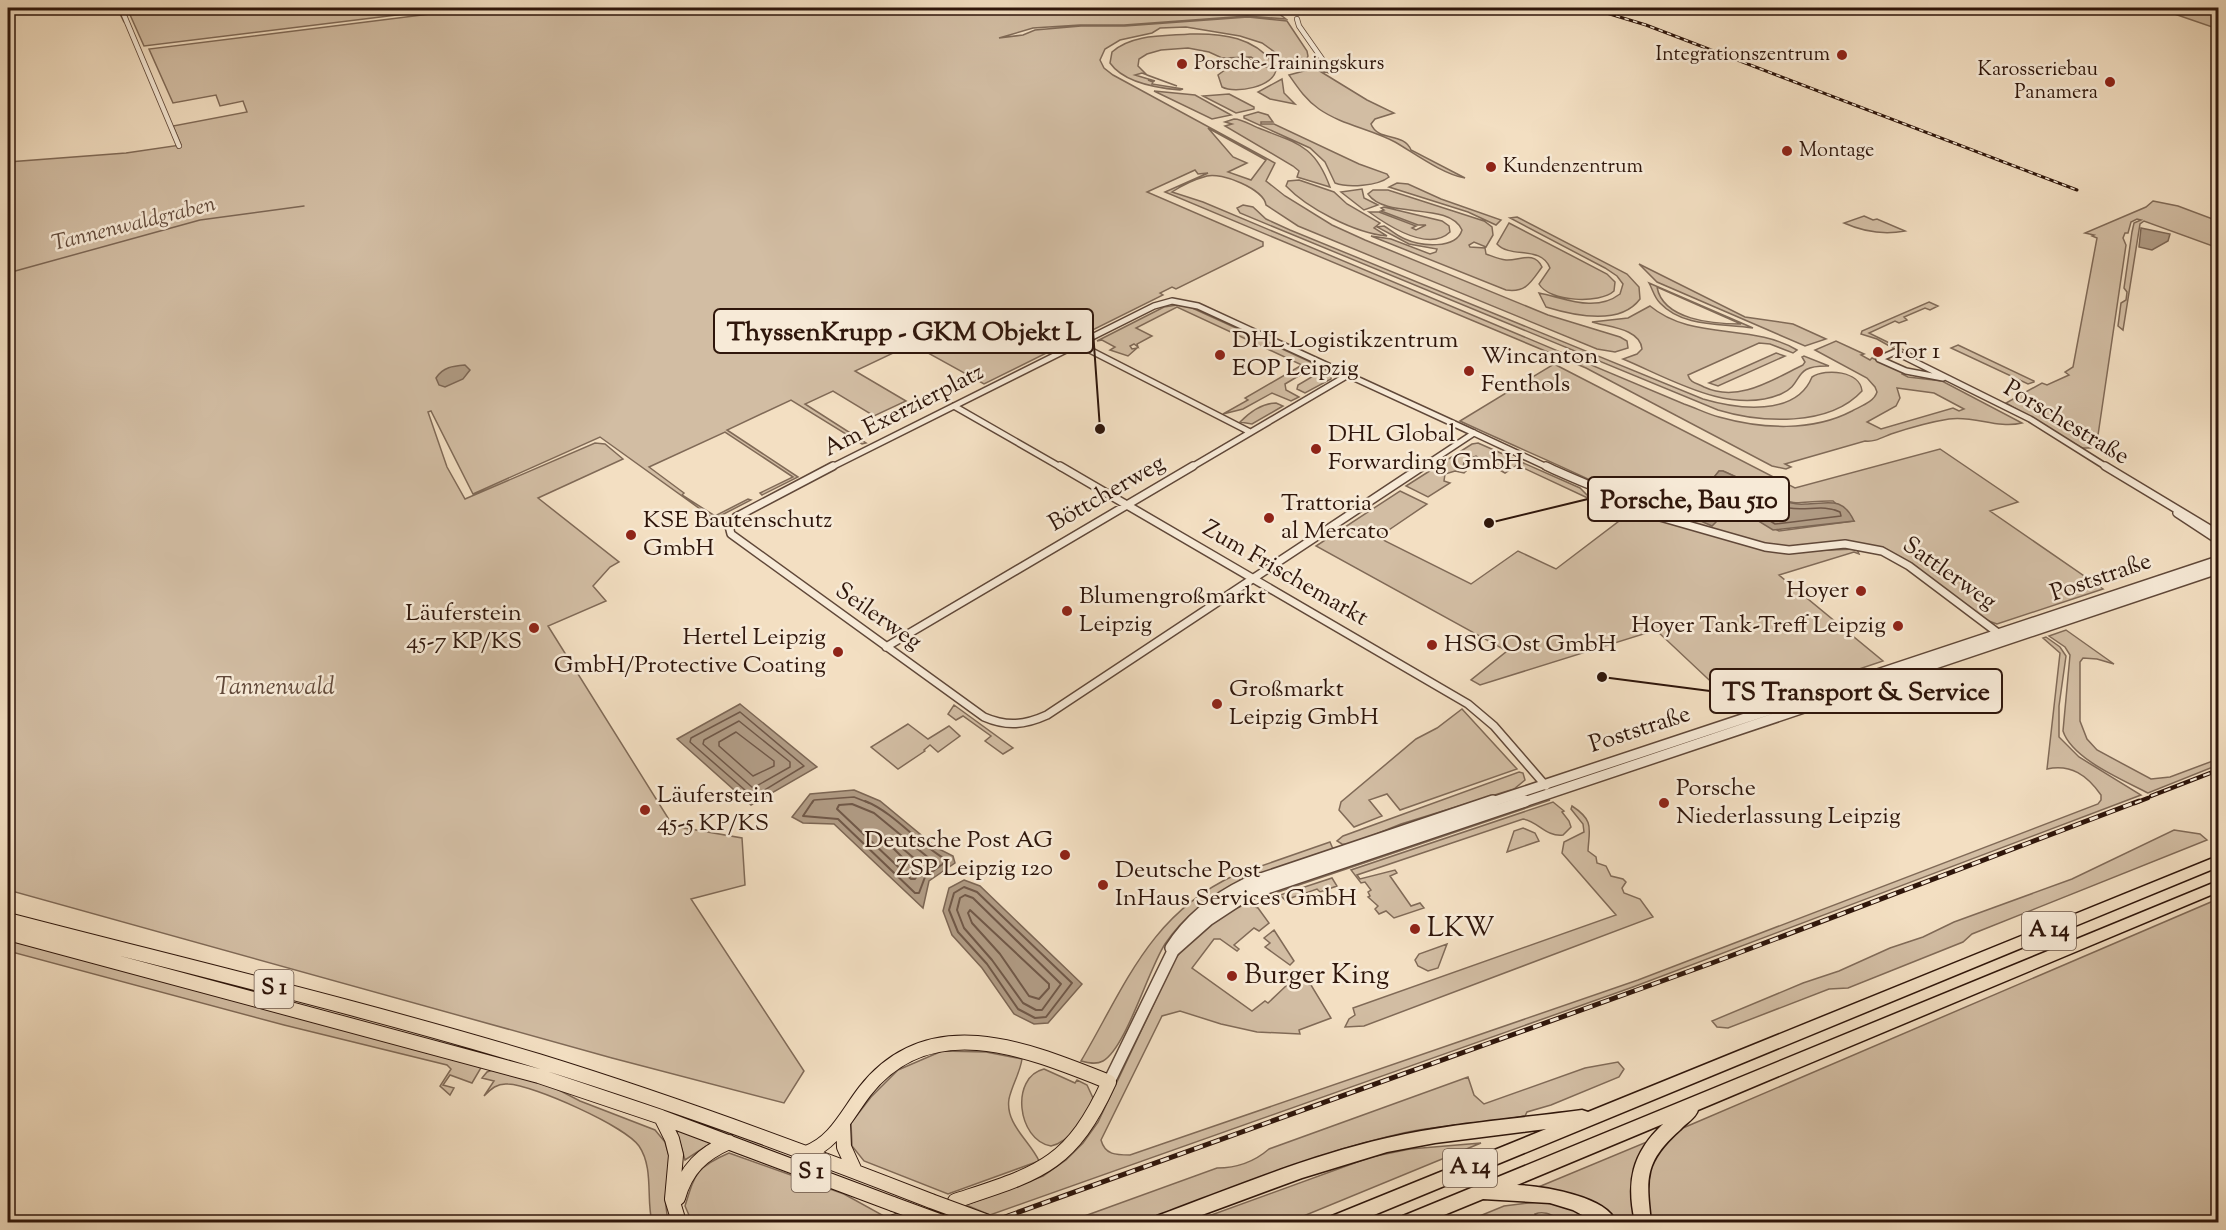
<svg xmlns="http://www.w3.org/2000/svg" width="2226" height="1230" viewBox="0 0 2226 1230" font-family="'Sorts Mill Goudy',serif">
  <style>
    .green { fill: #d2bda3; stroke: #806a57; stroke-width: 1.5; fill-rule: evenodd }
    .water { fill: #b09b84; stroke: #7c6654; stroke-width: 1.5 }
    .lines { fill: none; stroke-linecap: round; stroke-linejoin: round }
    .shore-far1 { stroke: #705848; stroke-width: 1.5 }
    .shore { stroke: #705848; stroke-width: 2 }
    .stream-far1 { stroke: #7c6654; stroke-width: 1.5 }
    .stream { stroke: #7c6654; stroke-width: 3 }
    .minor-far2-casing { stroke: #604839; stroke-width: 6 }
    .minor-far1-casing { stroke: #604839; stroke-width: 8 }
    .minor-casing { stroke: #604839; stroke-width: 10 }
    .tertiary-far1-casing { stroke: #604839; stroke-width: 12 }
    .tertiary-casing { stroke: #604839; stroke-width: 14 }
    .secondary-casing { stroke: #2f160b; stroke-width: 8 }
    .primary-casing { stroke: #2f160b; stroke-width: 16 }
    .motorway-casing { stroke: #2f160b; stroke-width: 3 }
    .minor-far2 { stroke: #f7ead7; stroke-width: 4.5 }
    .minor-far1 { stroke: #f7ead7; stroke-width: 5 }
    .minor { stroke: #f7ead7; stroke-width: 7 }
    .tertiary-far1 { stroke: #f7ead7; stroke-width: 9 }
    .tertiary { stroke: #f7ead7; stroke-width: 11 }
    .secondary { stroke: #f7ead7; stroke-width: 7 }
    .primary { stroke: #f3dfc2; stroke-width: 14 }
    .motorway { fill: #f3dfc2; fill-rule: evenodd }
    .rail-far2-casing { stroke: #2f160b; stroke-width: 3 }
    .rail-far1-casing { stroke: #2f160b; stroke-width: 4.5 }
    .rail-casing { stroke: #2f160b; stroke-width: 5 }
    .rail-far2 { stroke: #f7ead7; stroke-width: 1.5; stroke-dasharray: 4.5; stroke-linecap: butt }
    .rail-far1 { stroke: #f7ead7; stroke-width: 2; stroke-dasharray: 7; stroke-linecap: butt }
    .rail { stroke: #f7ead7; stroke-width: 3; stroke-dasharray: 9; stroke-linecap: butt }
    .primary-bridge-casing { stroke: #2f160b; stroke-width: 16; stroke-linecap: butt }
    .primary-bridge { stroke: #f3dfc2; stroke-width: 14 }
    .poi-dot { fill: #8f2418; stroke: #f7ead7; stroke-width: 2 }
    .labels { text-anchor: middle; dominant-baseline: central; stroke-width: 5; stroke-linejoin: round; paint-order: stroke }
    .far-poi-label { font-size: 20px; fill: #2f160b; stroke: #f7ead7; text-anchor: start }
    .far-water-label { font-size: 22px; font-style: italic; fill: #634b3b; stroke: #f7ead7 }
    .shield { fill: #f7ead7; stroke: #6b5648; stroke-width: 1.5 }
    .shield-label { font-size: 22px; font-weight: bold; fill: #2f160b }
    .poi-label { font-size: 24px; fill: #2f160b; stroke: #f7ead7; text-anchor: start }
    .street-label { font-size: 24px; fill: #2f160b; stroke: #f7ead7 }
    .park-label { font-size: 24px; font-style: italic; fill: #604839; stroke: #f7ead7 }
    .near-poi-label { font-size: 28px; fill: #2f160b; stroke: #f7ead7; text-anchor: start }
    .leader { fill: none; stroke: #2f160b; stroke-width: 2 }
    .callout-dot { fill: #2f160b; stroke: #f7ead7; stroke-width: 2 }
    .callout { fill: #f7ead7; stroke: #2f160b; stroke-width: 2 }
    .callout-label { font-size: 26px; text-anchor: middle; font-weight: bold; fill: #2f160b }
  </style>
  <rect width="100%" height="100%" fill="#f3dfc2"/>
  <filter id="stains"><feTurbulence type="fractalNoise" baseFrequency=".00333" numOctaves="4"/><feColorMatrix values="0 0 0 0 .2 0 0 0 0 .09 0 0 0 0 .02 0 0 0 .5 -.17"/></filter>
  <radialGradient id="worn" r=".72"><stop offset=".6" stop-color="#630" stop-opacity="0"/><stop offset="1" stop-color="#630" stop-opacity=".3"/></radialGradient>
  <path class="green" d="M127,8H454L144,46Z
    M478,8H1015L1017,12L1026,14L1162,8H1275L1280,10L1278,12H1282L1278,13L1286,19L1247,16L1124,25H1080L1033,28L999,38L1023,35L1035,30L1081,26H1125L1248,17L1287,21L1307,51L1308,56L1304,63L1307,68H1286L1276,53L1262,43L1240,36L1186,27L1160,28L1152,33L1120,40L1105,49L1100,60L1104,68L1113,75L1275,163L1266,181L1285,196L1332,225L1365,240L1548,315L1620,337L1627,341L1628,348L1615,352L1597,349L1298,226L1266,205C1264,189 1221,172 1207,176C1196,179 1181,186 1172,192L1203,202L1684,404C1696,408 1707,414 1719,417C1762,429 1812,432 1852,411C1861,406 1874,402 1877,392L1875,387L1867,378L1815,350L1836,341L1864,354L1861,355L1870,360L1872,358L1903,372L1902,374L1908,377L1942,381L2022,423C1997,429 1974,415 1949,419C1930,422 1909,428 1891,434C1881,438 1875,442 1865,441L1785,464L1791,467L1786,469L1772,466L1586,368L1165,192L1208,173L1198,174L1195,170L1147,192L1263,242V246L1176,289L1172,287L1160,293L1163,295L984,384L912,344L855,371L906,401L874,416L833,391L805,404L866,443L862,444L791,400L727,430L798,477L762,495L760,493L793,477L725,432L649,467L684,493L682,495L715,516L748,499L751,500L714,519L600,437L473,494L431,411L428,412L447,467L465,499L595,443L605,444L623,459L538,498L619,562L610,567L593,586L606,601L548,626L673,826L742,838L745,885L691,899L804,1071L784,1103L612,1058L8,890V162L126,153L181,145L173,126L247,112L243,101L220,106L216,95L173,103L149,49ZM1208,128L1266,160L1251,180L1228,172L1247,163L1233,157ZM1897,388L1934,393L1964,409L1959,411L1953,408L1881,429L1867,422L1896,406L1900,398Z
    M2157,8H2200L2218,15V29Z
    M1190,34C1222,33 1256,37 1275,66L1260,63L1251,57L1222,58L1209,52L1188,48L1161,50L1147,54L1139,59L1138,66L1147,75L1177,86L1142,73L1135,75L1155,81L1148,80L1153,82L1152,84L1183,89L1180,90C1156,88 1124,83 1110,63L1112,52C1132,34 1165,36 1190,34Z
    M1249,59L1259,65L1276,69C1275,87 1235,94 1222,87L1218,75L1226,69V61Z
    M1315,68L1326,69L1333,74L1318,70L1367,100L1394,113L1375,119L1371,124C1378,142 1404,132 1411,150L1465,178C1444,175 1414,153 1395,142C1371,129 1342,125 1319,109C1306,100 1298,88 1289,75Z
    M1282,79L1284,93L1295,104L1270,99L1258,92Z
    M1154,91L1195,95L1231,115L1212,119Z
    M1229,94L1254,107V109L1236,113L1203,96Z
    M1258,112L1268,115L1273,122H1261V124H1274L1359,164L1387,174L1389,177C1378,186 1348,188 1335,183L1325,162L1310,148L1244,118V116Z
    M1234,119C1243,119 1252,126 1261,129C1299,144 1315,146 1330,187L1297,177L1299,171L1293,166L1225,126L1232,124L1225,122Z
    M1299,180L1334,192L1347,204L1380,223L1374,228L1387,236C1355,233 1308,209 1286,186L1288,181Z
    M1397,183L1408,184L1441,199L1501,220L1496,225L1468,212L1389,187Z
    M1362,189L1364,198L1378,205L1364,210L1341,192Z
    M1373,190H1388L1484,221L1492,227L1493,235L1486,247L1474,242L1469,245L1470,247L1485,248L1486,254C1492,256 1499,259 1506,260C1519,261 1534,250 1542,267C1531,282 1526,293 1506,290L1371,236L1391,239L1430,254L1436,252L1437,249L1409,244L1377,227L1384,226C1391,230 1397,236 1405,239C1420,246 1456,250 1462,230C1449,201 1386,220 1368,194Z
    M2153,201L2178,206L2218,221V248L2144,221L2140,224L2123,330L2118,326L2121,303L2126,300L2127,292L2124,288L2132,232L2134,223L2141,220L2137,219L2131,222L2128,233H2125L2123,238L2126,245L2097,442L2091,448H2082L2006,403L2042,383L2047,385L2069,375L2065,372L2073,367L2097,238L2092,236L2094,235L2085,233L2146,207Z
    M1243,205L1253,207L1266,219L1290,230L1703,399C1737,409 1796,417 1812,377C1826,368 1860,371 1862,391C1829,427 1761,423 1718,410L1240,213L1237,208Z
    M1384,207L1442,221L1449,226L1450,232C1428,253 1387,225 1369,212H1379L1416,226L1412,228L1416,230L1426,225H1418L1381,211L1384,210L1381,208Z
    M1864,216L1873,220L1877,219L1905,231C1883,235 1864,232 1844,223Z
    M1517,217L1627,274L1639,287L1640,299C1620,326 1572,315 1546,307L1539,293C1565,298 1595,313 1620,294L1623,284L1617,276L1605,268L1510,218Z
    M1509,223L1607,274L1615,282L1614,291C1600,304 1549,302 1539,284L1550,268C1541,245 1511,259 1497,244Z
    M1639,264L1745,317L1793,324L1826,339L1805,346L1657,282Z
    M1649,283L1753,328C1723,323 1683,328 1660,303C1654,297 1653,290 1649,283ZM1657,287L1741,324C1713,324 1663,320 1657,287Z
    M1929,302L1938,306L1930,310L1925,308L1904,317L1907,320L1899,323L1895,321L1869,333L1918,357L1907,356L1877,339L1861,334L1862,331Z
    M1177,305L1190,307L1317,365L1285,384L1286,390L1299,397L1291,401L1272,393L1243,409L1223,414L1248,400L1245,398L1302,365L1177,307L1136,328L1152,336L1137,344L1138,347L1134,344L1130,346L1132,349L1137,348L1128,356L1110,350L1115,347L1102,340L1097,341L1164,307Z
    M1650,306C1692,341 1752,323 1797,350L1793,353L1770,344L1759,343L1688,375C1690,383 1697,383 1704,387C1738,403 1772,380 1803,365L1805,362L1802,357L1804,356L1829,366C1790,365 1806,383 1781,394C1730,416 1669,378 1623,359L1637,354L1642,349C1640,328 1607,327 1592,322L1628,318Z
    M1958,345L2034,381V382L2028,384L1951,348Z
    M1776,353L1785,356L1718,386L1709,383Z
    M1554,364L1795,488L1940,449L2018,502L1990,511L2103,589L1997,624C1959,612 1929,567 1891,553C1857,540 1821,550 1786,547C1745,544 1694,524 1653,512C1667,478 1703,497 1723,513L1727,512L1716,504L1685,490L1688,486L1687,485L1671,490L1647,508C1587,476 1522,450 1460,421ZM1719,471H1723L1765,490L1773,491L1772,496C1796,508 1809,500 1833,501L1854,521L1779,531L1755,519L1737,500L1710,483Z
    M1325,369L1332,373L1331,379L1305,393L1297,389L1298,385Z
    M1276,403L1283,406L1252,424L1240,422C1250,412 1262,403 1276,403Z
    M1478,443L1580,488L1592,500L1517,465L1505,473L1476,456L1464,461L1463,468L1466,471L1464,473L1455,471L1445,474L1444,481L1450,483L1428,497L1406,486L1472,444Z
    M1400,491L1427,504L1380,536L1385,541L1471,584L1518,551L1556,569L1619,521L1607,514L1610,511L1651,517L1778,552L1857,549L1859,554L1854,552L1779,575L1883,661L1740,709L1656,630L1480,685L1471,680L1507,651L1316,546Z
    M2066,630L2114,664L2097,659L2083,658L2080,662V721L2087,739L2097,750L2151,779L2170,777L2218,759V765L2148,793C2123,780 2072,759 2063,731L2070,655L2065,647L2049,636Z
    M2046,637L2060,647L2066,656L2059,706V737L2079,757L2141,795L1633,987L990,1215L966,1205L1043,1176L1066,1160L1083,1143L1098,1122L1175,959C1192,935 1219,915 1246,904L1258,908L1269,923L1259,931L1254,928L1234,945L1239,949L1237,951L1220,939H1214L1192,968L1252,1011L1265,1001L1268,1003L1287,985L1285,982L1298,971L1309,985H1311L1331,1018L1299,1030L1300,1034L1257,1032L1221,1024L1180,1011L1162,1016L1101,1140C1105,1155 1116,1155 1130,1155L1638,980L2098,804L2101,800V795C2087,775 2071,764 2047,769L2060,653L2043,638Z
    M954,705L1013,748L1003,754L985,741L991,736L963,716L956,720L948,714Z
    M1462,709L1517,769L1400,810L1387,794L1369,800L1382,816L1354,827L1339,810L1341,802L1416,739L1437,728Z
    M908,724L928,739L949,726L960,736L938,752L930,745L924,750L925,751L898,769L871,747Z
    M1519,772L1523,773L1525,780L1514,789L1401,824L1349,845L1342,844L1337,841L1343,836Z
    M1543,800H1550L1278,892L1277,889Z
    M1553,802L1564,811L1562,812L1569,821L1571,827L1563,835C1546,837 1539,822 1523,819L1357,875L1360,879L1395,870L1397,873L1390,876L1411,906L1420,903L1424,908L1394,918L1386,911L1379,914L1375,909L1378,906L1368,897L1370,896L1368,892L1371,890L1365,882L1361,883L1351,870Z
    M1572,806C1595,821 1589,829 1588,851L1596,857L1597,863L1606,866L1611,876L1623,879L1626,882L1622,888L1624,893L1640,899L1653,917L1364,1026L1345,1027L1349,1019L1355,1015L1353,1008L1616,915L1562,853L1564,842L1584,832L1583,824L1571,809Z
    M1523,828L1535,833L1539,841L1507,852L1514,831Z
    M2174,830L2200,834L2207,840L1972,934L1963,942L1848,988L1829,989L1728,1028L1717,1027L1712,1021L1803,983L1839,971L1890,948L1923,937L1954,922L2072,879Z
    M1330,842L1333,849L1245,879L1238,874Z
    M1235,875L1242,881C1212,895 1184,916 1165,944C1148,970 1126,1048 1103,1061C1096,1065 1088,1063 1081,1061C1125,986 1150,914 1235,875Z
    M1332,878L1337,886L1320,892L1317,889L1288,899L1289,904L1280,895Z
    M2218,899V1222H1650C1647,1208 1644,1170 1653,1157C1661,1145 1671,1136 1683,1128Z
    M1274,930L1294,961L1290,965L1265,947L1270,943L1264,938Z
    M8,939L482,1066L472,1083L450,1075L443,1085L454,1088L450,1095L440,1086L451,1069L447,1065L284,1025L8,951Z
    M1447,944L1438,968L1428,971L1418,966L1415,960L1419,954Z
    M942,1051L986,1052L1022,1059C1020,1073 1012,1085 1009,1099C1005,1124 1030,1141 1039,1161L948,1194L864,1161L852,1146L851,1123L871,1097L898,1070Z
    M1618,1062L1624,1069L1619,1077L1551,1105L1527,1112L1525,1116C1492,1122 1458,1124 1425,1129C1396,1133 1368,1142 1339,1150L1142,1222H1068L1217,1168C1238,1168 1254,1162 1269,1149L1468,1077L1474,1095L1484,1104L1585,1068Z
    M495,1069L555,1088L580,1101L655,1130L665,1142L669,1156L670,1172L665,1199L668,1222H652C646,1199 654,1168 639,1146C625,1126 533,1085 508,1084C497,1083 491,1089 484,1096L494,1081L482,1078L487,1072Z
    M1044,1069L1075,1083L1077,1080L1087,1085L1093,1098C1087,1116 1070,1142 1051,1146C1017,1140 1010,1077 1044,1069Z
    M676,1129L711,1143L685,1160Z
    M1649,1141L1632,1202L1636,1222H1616C1595,1203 1565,1190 1536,1188Z
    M1481,1143L1289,1222H1192L1371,1157L1410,1149Z
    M729,1153L844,1194L884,1216L868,1222H692L685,1206C695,1174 696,1167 729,1153Z
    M1537,1202C1559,1204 1578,1208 1597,1222C1587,1222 1576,1224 1567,1222C1556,1219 1547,1209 1535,1214L1540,1222H1465L1504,1206Z"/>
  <path class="water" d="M2141,228L2170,234L2168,241L2152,250L2139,247Z
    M465,365L470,370L463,379L445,387L439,385L436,378C443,367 453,366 465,365Z
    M1719,471H1723C1740,479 1758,486 1775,492L1772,496C1782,501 1794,505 1805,504C1827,504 1842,495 1854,521L1773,530L1755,519L1737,500L1709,483Z
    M1673,494L1693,501L1697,500L1722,516L1712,526L1661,503Z
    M740,704L817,767L751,805L677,739Z
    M854,790L880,801L937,848L953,856L955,863L929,881L923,908L834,824L803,823L792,817L810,794Z
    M964,880L980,886L1082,984L1048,1023L1034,1024L1014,1014L982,968L952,935L943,911L949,888Z"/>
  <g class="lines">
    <path class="shore-far1" d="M1724,478C1742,487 1770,505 1789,508C1807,511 1824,504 1840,512L1841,516L1775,524L1759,514L1740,495L1721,483L1720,479Z
      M740,712L804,766L753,797L690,742L691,738Z
      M739,721L790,762V767L753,788L703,744L704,740Z
      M736,732L774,761V766L753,776L719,746V742Z
      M812,803L814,800L854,797L869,803"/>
    <path class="shore" d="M813,801L803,816L838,819L915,893H919L925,877L944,863L945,859C917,843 895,813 865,801
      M852,804L874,813L930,859V863L920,871L915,879H911L837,809L839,805Z
      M892,843H896L915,859V863L910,865L892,847Z
      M964,887L977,892L1072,983L1046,1017L1035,1018L1018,1009L987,964L958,932L949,910L954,893Z
      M965,895L973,898L1061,984L1042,1010H1036L1023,1003L992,960L964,928L957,910L960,898Z
      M970,910L1049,984V988L1039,999L1029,996L1000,954L972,923L968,913Z"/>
    <path class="stream-far1" d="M117,8L124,22
      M8,12L28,8
      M8,273L200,220L304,206"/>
    <path class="stream" d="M1585,1222L1587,1220"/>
    <g class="minor-far2-casing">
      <path id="minor-far2" d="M121,8L179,146
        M1297,19L1299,26L1327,66"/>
    </g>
    <g class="minor-far1-casing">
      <path id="minor-far1" d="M1078,344L1250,432
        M1879,359L1895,352L2030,419L2108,468
        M1879,359L1906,371L1943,378
        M954,406L1062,468
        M1474,433L1549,468
        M830,468L1154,306L1172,301L1198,306L1474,433
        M1190,468L1348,375
        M1421,468L1474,433"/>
    </g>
    <g class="minor-casing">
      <path id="minor" d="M833,466L736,517L729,526L731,534L984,717C1007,727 1025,725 1047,715L1423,466
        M1060,466L1468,704L1494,726L1546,786
        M1546,466C1581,483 1619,495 1653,515
        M2105,466L2218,534
        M1592,489L1607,504L1617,508L1653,515L1765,547L1789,550L1845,544L1882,551L1909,566L2002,636
        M2177,513L2218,540
        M886,647L1193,466"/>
    </g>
    <g class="tertiary-far1-casing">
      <path id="tertiary-far1" d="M1489,803L2218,561
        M1521,803L2218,569"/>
    </g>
    <g class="tertiary-casing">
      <path id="tertiary" d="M1171,948C1190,918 1215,899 1246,884L1493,801
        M1109,1082L1173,951L1208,920L1246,895L1525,801"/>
    </g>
    <g class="secondary-casing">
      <path id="secondary" d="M2204,8L2218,14"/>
    </g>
    <g class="primary-casing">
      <path id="primary" d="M8,920C185,966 363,1008 538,1061C671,1102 801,1150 931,1201
        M8,933L539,1076L661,1117L893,1204
        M661,1117L672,1139L676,1155L672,1199L679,1222
        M843,1123L844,1147L855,1171
        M806,1153C835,1143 847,1114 865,1091C930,1008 1028,1050 1109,1082C1070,1167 1039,1173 955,1201
        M678,1198C686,1169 702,1154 729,1142
        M894,1222L906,1218"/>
    </g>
    <g class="motorway-casing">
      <path id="motorway" d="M2218,856V867L1357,1222H1329L1332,1216L1546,1129L1435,1143L1387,1152L1302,1178L1183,1222H1154L1157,1216C1232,1188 1308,1156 1387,1138C1451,1123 1517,1119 1582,1110L1588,1112Z
        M2218,881V892L1698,1110C1696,1118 1686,1123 1680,1130C1644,1162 1646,1178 1651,1222H1635C1626,1182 1632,1153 1663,1124L1517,1185C1542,1186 1607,1196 1616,1222H1595L1573,1210L1550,1203L1483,1199L1427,1222H1400L1403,1216Z"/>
    </g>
    <use href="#minor-far2" class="minor-far2"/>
    <use href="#minor-far1" class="minor-far1"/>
    <use href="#minor" class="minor"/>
    <use href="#tertiary-far1" class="tertiary-far1"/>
    <use href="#tertiary" class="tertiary"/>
    <use href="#secondary" class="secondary"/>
    <use href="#primary" class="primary"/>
    <use href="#motorway" class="motorway"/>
    <g class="rail-far2-casing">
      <path id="rail-far2" d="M1590,8L1646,25L2077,190"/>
    </g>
    <g class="rail-far1-casing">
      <path id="rail-far1" d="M2151,796L2218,770
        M2135,803L2148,798"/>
    </g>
    <g class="rail-casing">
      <path id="rail" d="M991,1222L1712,963L2139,801"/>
    </g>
    <use href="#rail-far2" class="rail-far2"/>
    <use href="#rail-far1" class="rail-far1"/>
    <use href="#rail" class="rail"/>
    <g class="primary-bridge-casing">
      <path id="primary-bridge" d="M931,1201L988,1222
        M893,1204L942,1222"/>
    </g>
    <use href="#primary-bridge" class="primary-bridge"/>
  </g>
  <g class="poi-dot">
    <circle cx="1842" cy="55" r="6"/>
    <circle cx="1182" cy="64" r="6"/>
    <circle cx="2110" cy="82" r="6"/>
    <circle cx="1787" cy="151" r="6"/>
    <circle cx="1491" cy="167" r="6"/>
    <circle cx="1878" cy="352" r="6"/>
    <circle cx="1220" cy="355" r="6"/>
    <circle cx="1469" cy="371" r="6"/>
    <circle cx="1316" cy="449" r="6"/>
    <circle cx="1269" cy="518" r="6"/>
    <circle cx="631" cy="535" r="6"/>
    <circle cx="1861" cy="591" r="6"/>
    <circle cx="1067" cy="611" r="6"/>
    <circle cx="1898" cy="626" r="6"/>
    <circle cx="534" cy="628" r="6"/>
    <circle cx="1432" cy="645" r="6"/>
    <circle cx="838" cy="652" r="6"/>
    <circle cx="1217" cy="704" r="6"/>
    <circle cx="1664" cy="803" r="6"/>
    <circle cx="645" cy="810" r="6"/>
    <circle cx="1065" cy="855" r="6"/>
    <circle cx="1103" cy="885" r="6"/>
    <circle cx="1415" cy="929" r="6"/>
    <circle cx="1232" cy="976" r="6"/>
  </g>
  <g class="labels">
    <g class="far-poi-label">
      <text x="1830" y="55" text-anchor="end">Integrationszentrum</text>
      <text x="1194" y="64">Porsche-Trainingskurs</text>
      <text x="2098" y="70" text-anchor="end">Karosseriebau<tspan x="2098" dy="23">Panamera</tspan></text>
      <text x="1799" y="151">Montage</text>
      <text x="1503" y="167">Kundenzentrum</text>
    </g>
    <g class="far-water-label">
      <text transform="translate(134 225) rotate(-14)">Tannenwaldgraben</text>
    </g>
    <g class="shield">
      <rect x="2022" y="912" width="54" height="38" rx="4.5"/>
      <rect x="254.5" y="970" width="39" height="38" rx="4.5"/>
      <rect x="1443" y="1149" width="54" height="38" rx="4.5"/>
      <rect x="791.5" y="1154" width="39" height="38" rx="4.5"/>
    </g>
    <g class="shield-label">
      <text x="2049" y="931">A 14</text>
      <text x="274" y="989">S 1</text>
      <text x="1470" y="1168">A 14</text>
      <text x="811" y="1173">S 1</text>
    </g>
    <g class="poi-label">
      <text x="1232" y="341">DHL Logistikzentrum<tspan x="1232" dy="28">EOP Leipzig</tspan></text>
      <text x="1890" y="352">Tor 1</text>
      <text x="1481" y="357">Wincanton<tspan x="1481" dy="28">Fenthols</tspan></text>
      <text x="1328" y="435">DHL Global<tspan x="1328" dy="28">Forwarding GmbH</tspan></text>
      <text x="1281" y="504">Trattoria<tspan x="1281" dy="28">al Mercato</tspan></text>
      <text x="643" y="521">KSE Bautenschutz<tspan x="643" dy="28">GmbH</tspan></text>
      <text x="1849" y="591" text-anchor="end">Hoyer</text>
      <text x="1079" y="597">Blumengroßmarkt<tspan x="1079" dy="28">Leipzig</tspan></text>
      <text x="522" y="614" text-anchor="end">Läuferstein<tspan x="522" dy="28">45-7 KP/KS</tspan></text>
      <text x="1886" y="626" text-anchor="end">Hoyer Tank-Treff Leipzig</text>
      <text x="826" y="638" text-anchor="end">Hertel Leipzig<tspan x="826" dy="28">GmbH/Protective Coating</tspan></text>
      <text x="1444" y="645">HSG Ost GmbH</text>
      <text x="1229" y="690">Großmarkt<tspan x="1229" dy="28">Leipzig GmbH</tspan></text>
      <text x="1676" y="789">Porsche<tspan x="1676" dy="28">Niederlassung Leipzig</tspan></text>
      <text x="657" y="796">Läuferstein<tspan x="657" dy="28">45-5 KP/KS</tspan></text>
      <text x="1053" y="841" text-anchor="end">Deutsche Post AG<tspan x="1053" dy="28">ZSP Leipzig 120</tspan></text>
      <text x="1115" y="871">Deutsche Post<tspan x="1115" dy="28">InHaus Services GmbH</tspan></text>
    </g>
    <g class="street-label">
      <text transform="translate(904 411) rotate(-27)">Am Exerzierplatz</text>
      <text transform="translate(2066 423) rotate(31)">Porschestraße</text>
      <text transform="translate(1107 494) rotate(-30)">Böttcherweg</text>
      <text transform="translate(1285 574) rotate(30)">Zum Frischemarkt</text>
      <text transform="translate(1949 574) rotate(35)">Sattlerweg</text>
      <text transform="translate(2101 578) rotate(-19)">Poststraße</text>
      <text transform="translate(878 617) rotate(35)">Seilerweg</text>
      <text transform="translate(1640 730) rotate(-18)">Poststraße</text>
    </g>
    <g class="park-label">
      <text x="275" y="688">Tannenwald</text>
    </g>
    <g class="near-poi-label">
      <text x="1427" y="929">LKW</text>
      <text x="1244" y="976">Burger King</text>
    </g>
  </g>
  <path class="leader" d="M1100 429L1093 331M1489 523L1588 499M1602 677L1710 691"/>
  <g class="callout-dot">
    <circle cx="1100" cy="429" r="6"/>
    <circle cx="1489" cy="523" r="6"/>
    <circle cx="1602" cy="677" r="6"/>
  </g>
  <g class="callout">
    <rect x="714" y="309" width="379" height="44" rx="6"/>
    <rect x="1588" y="477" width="201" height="44" rx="6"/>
    <rect x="1710" y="669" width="292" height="44" rx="6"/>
  </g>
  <g class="callout-label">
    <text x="904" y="340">ThyssenKrupp - GKM Objekt L</text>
    <text x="1689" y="508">Porsche, Bau 510</text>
    <text x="1856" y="700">TS Transport &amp; Service</text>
  </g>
  <rect width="2226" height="1230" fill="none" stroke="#f3dfc2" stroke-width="30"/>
  <rect x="9" y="9" width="2208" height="1212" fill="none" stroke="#2f160b" stroke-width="3"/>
  <rect x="15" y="15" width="2196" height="1200" fill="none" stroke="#2f160b" stroke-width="1.5"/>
  <rect width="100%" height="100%" filter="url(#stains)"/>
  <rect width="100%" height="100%" fill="url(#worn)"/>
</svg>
